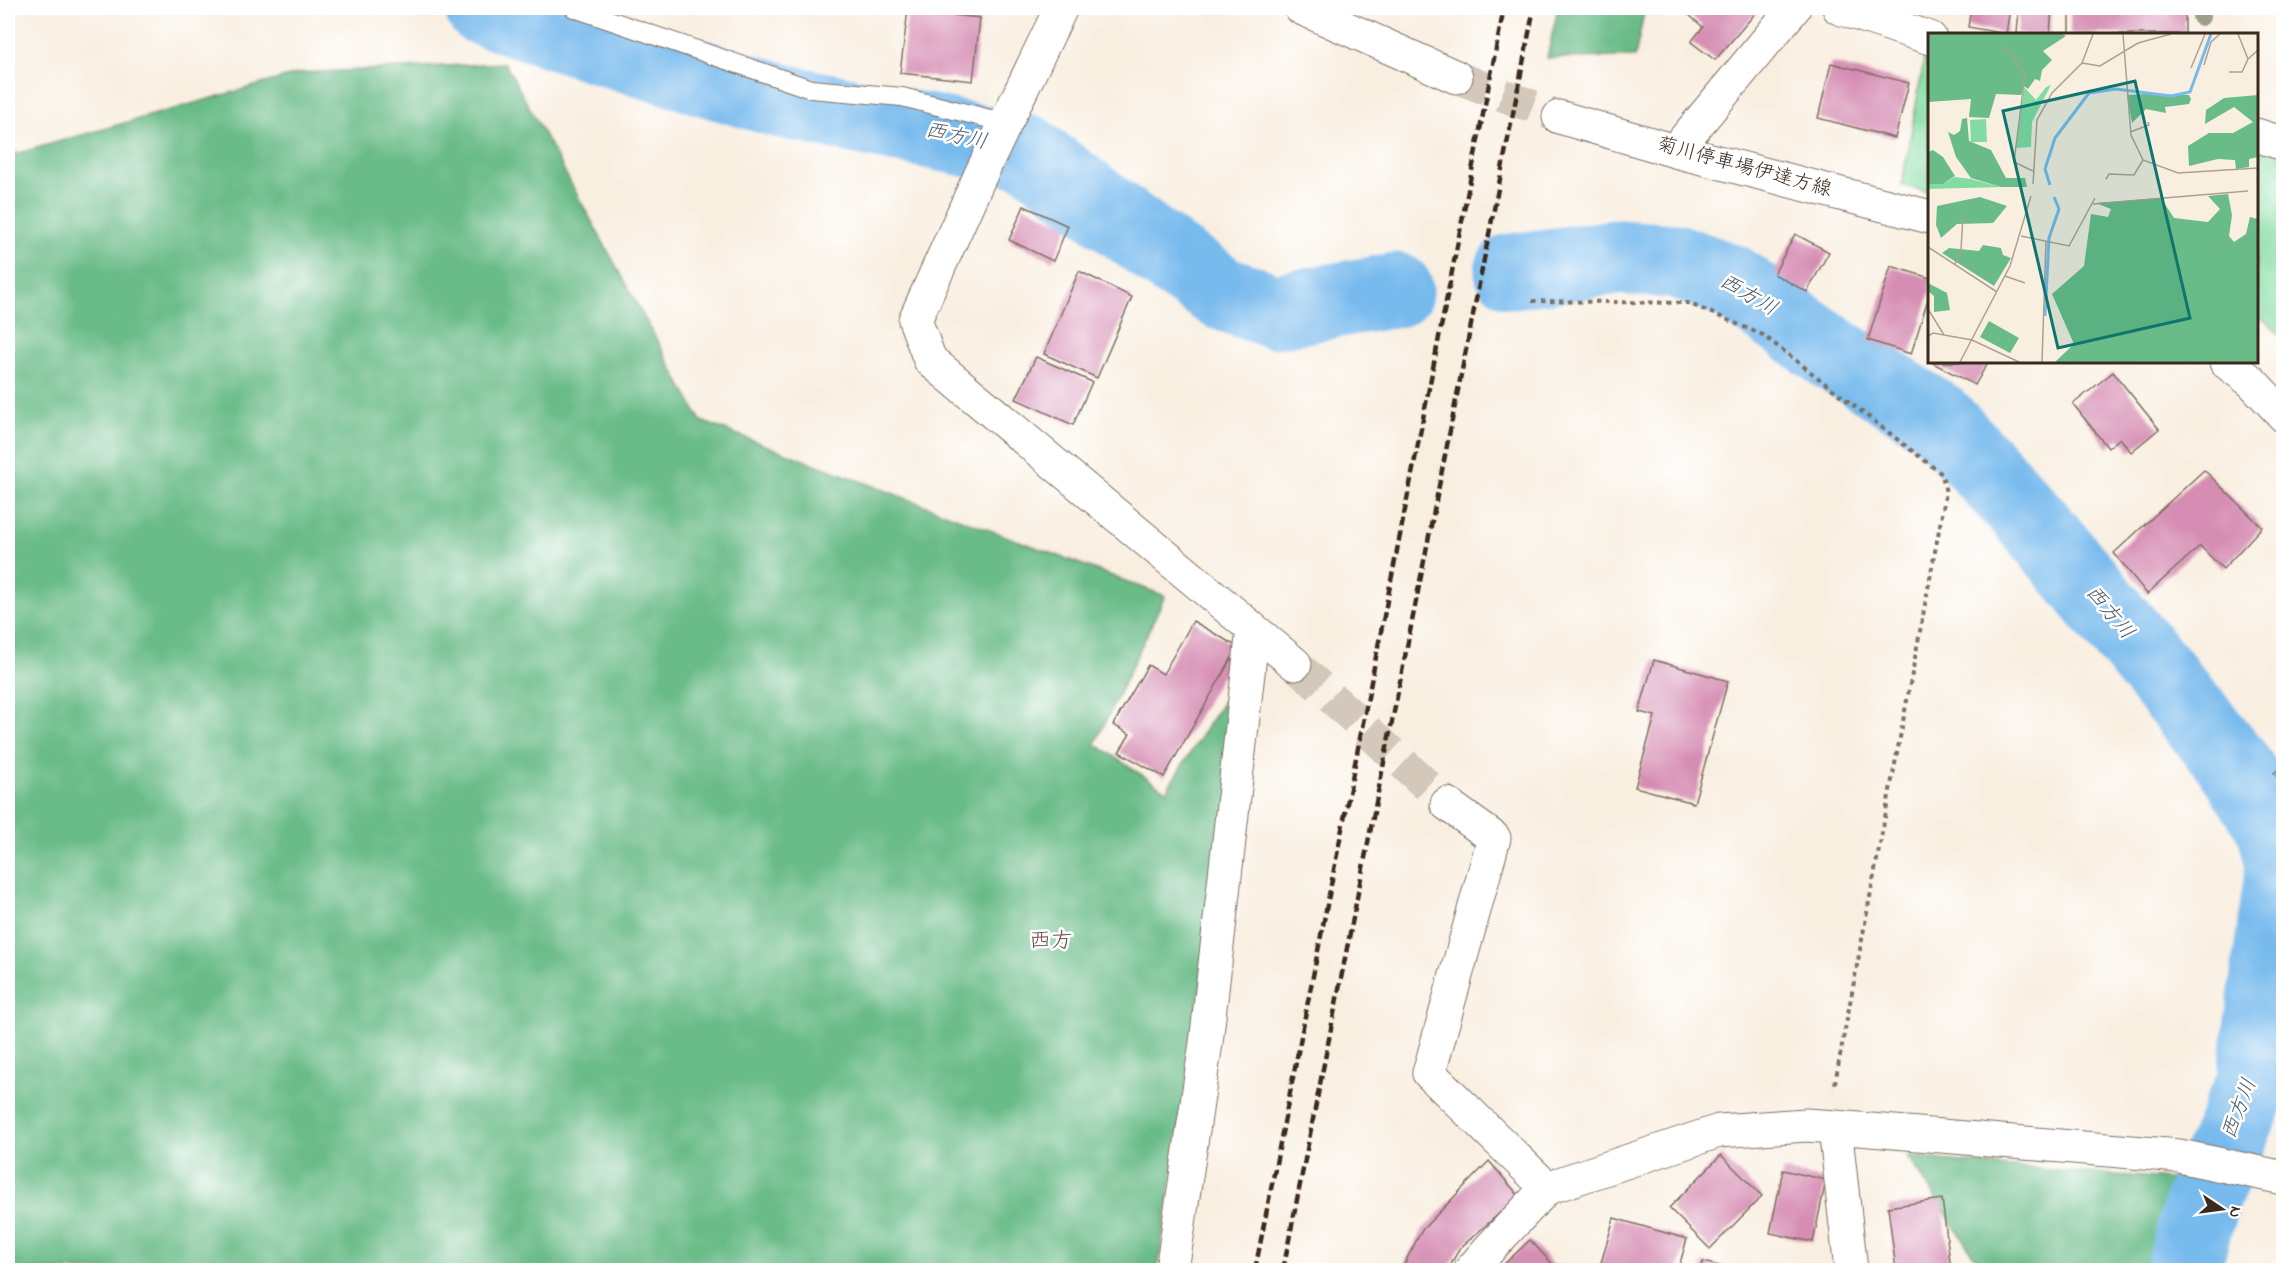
<svg xmlns="http://www.w3.org/2000/svg" width="2291" height="1278" viewBox="0 0 2291 1278" font-family="'Indie Flower','Klee One',sans-serif">
  <style>
    .green { fill: #82dba1; stroke: #5e8260; stroke-width: 1.5 }
    .forest { fill: #69bb87; stroke: #527252; stroke-width: 1.5 }
    .lines { fill: none; stroke-linecap: round; stroke-linejoin: round }
    .river { stroke: #77baed; stroke-width: 75 }
    .building { fill: #d68db3 }
    .minor-tunnel { stroke: #d3c8ba; stroke-width: 33; stroke-dasharray: 33 16; stroke-linecap: butt }
    .secondary-tunnel { stroke: #d3c8ba; stroke-width: 33; stroke-dasharray: 33 16; stroke-linecap: butt }
    .service-casing { stroke: #7e6f62; stroke-width: 20 }
    .minor-casing { stroke: #7e6f62; stroke-width: 35 }
    .secondary-casing { stroke: #7e6f62; stroke-width: 35 }
    .path { stroke: #7e6f62; stroke-width: 4; stroke-dasharray: 4.5 4.5; stroke-linecap: butt }
    .service { stroke: #fff; stroke-width: 18 }
    .minor { stroke: #fff; stroke-width: 33 }
    .secondary { stroke: #fff; stroke-width: 33 }
    .rail { stroke: #3b2a1e; stroke-width: 4.5; stroke-dasharray: 9 4.5; stroke-linecap: butt }
    .tree { fill: #9ca08b }
    .labels { text-anchor: middle; dominant-baseline: central; stroke-width: 5; stroke-linejoin: round; paint-order: stroke }
    .street-label { font-size: 20px; fill: #3b2a1e; stroke: #fff }
    .water-label { font-size: 21px; font-style: italic; fill: #505c66; stroke: #fff }
    .quarter-label { font-size: 22px; fill: #714d52; stroke: #fff }
    .inset-river { fill: none; stroke: #77baed; stroke-width: 3 }
    .inset-road { fill: none; stroke: #ada093; stroke-width: 1.5 }
    .view { fill: #0f766e; fill-opacity: 0.15; stroke: #0f766e; stroke-width: 3 }
    .inset-edge { fill: none; stroke: #3b2a1e; stroke-width: 3 }
  </style>
  <rect width="100%" height="100%" fill="#fff"/>
  <filter id="ink" filterUnits="userSpaceOnUse"><feTurbulence type="fractalNoise" baseFrequency=".0167" numOctaves="2"/><feDisplacementMap in="SourceGraphic" scale="12" xChannelSelector="R" yChannelSelector="G"/><feConvolveMatrix kernelMatrix="1 2 1 2 8 2 1 2 1" color-interpolation-filters="sRGB"/></filter>
  <filter id="wash" filterUnits="userSpaceOnUse"><feTurbulence type="fractalNoise" baseFrequency=".008" numOctaves="4" result="noise"/><feDisplacementMap in="SourceGraphic" scale="24" xChannelSelector="R" yChannelSelector="G"/><feGaussianBlur stdDeviation="1.35" result="paint"/><feColorMatrix in="noise" values="0 0 0 0 0 0 0 0 0 0 0 0 0 0 0 0 0 1.4 0 .05"/><feComposite in="paint" operator="in"/></filter>
  <g filter="url(#wash)">
    <rect width="100%" height="100%" fill="#f9efe1"/>
    <path class="green" d="M1928,37L1930,38L1929,192L1902,185Z
      M2256,137L2283,145V338L2267,322L2257,316Z"/>
    <path class="forest" d="M1558,8H1645L1635,57L1547,58Z
      M505,63L701,421L1165,596L1095,744L1166,791L1250,659L1158,1268L1150,1270H8V156L300,73Z
      M1908,1156L1987,1165L2182,1180L2165,1270H1983Z"/>
    <g class="lines">
      <path class="river" d="M482,8L649,62L782,101L1028,152L1172,259L1222,293L1274,311L1396,290
        M1512,271L1617,257L1675,261L1730,281L1834,354L1938,419L2030,518L2230,759L2274,827L2283,865L2254,1082L2202,1200L2183,1270"/>
    </g>
    <g id="blocks">
      <path class="building" d="M1681,8H1760L1715,60L1691,42L1703,27Z
        M1971,8H2010L2006,34L1968,27Z
        M2019,8H2052L2050,34H2017Z
        M2082,8H2185V34H2070V12H2082Z
        M908,10L980,18L973,81L900,73Z
        M1831,63L1909,83L1895,138L1818,118Z
        M1024,206L1068,226L1053,261L1009,240Z
        M1795,234L1829,252L1807,292L1774,274Z
        M1891,266L1930,278V293L1911,354L1868,340Z
        M1079,271L1132,297L1097,378L1044,354Z
        M1036,357L1092,382L1073,425L1016,399Z
        M1931,362H1988L1975,385Z
        M2113,372L2159,429L2131,452L2120,438L2108,448L2073,404Z
        M2204,470L2262,527L2223,569L2200,546L2147,594L2114,553Z
        M1193,621L1238,647L1164,777L1119,752L1130,734L1113,725L1148,665L1163,674Z
        M1654,660L1728,681L1694,803L1635,787L1655,716L1639,712Z
        M2284,766V786L2274,773Z
        M1721,1155L1762,1196L1710,1249L1669,1208Z
        M1489,1161L1519,1196L1459,1249L1448,1270H1401L1422,1230Z
        M1783,1170L1826,1180L1813,1242L1770,1233Z
        M1942,1199L1951,1270H1896L1888,1207Z
        M1614,1218L1687,1239L1678,1270H1599Z
        M1530,1240L1558,1270H1498Z
        M1703,1262L1727,1268L1726,1270H1700Z"/>
    </g>
  </g>
  <g filter="url(#ink)">
    <use href="#blocks" fill-opacity="0" stroke="#7e6f62" stroke-width="1.5"/>
    <g class="lines">
      <path class="minor-tunnel" d="M1295,664L1447,804"/>
      <path class="secondary-tunnel" d="M1456,77L1559,117"/>
      <g class="service-casing">
        <path id="service" d="M574,8L811,89L902,97L1006,123"/>
      </g>
      <g class="minor-casing">
        <path id="minor" d="M1061,8L980,176L915,320L930,360L1295,664
          M1839,8L1930,38
          M2256,135L2284,144
          M1675,151L1794,8
          M1447,804L1494,838L1429,1073L1547,1188
          M1835,1127L1851,1270
          M1172,1270L1206,1043L1253,629
          M1471,1270L1490,1248L1547,1188L1719,1131L1806,1125L1835,1127L2179,1156L2284,1178"/>
      </g>
      <g class="secondary-casing">
        <path id="secondary" d="M1301,8L1456,77
          M1559,117L1675,151L1930,217
          M2226,362L2251,381L2284,416"/>
      </g>
      <path class="path" d="M1532,301L1688,303L1763,335L1942,474L1946,493L1834,1088"/>
      <use href="#service" class="service"/>
      <use href="#minor" class="minor"/>
      <use href="#secondary" class="secondary"/>
      <path class="rail" d="M1255,1270L1504,8
        M1283,1270L1534,8"/>
    </g>
    <circle class="tree" cx="2201" cy="17" r="9"/>
  </g>
  <g class="labels">
    <g class="street-label">
      <text transform="translate(1744 168) rotate(15)">菊川停車場伊達方線</text>
    </g>
    <g class="water-label">
      <text transform="translate(956 137) rotate(12)">西方川</text>
      <text transform="translate(1748 296) rotate(30)">西方川</text>
      <text transform="translate(2109 613) rotate(50)">西方川</text>
      <text transform="translate(2240 1109) rotate(-69)">西方川</text>
    </g>
    <g class="quarter-label">
      <text x="1051" y="942">西方</text>
    </g>
  </g>
  <g transform="translate(1928 33)">
    <rect width="330" height="330" fill="#f9efe1"/>
    <path d="M123,52L104,89L103,114L88,115L96,54L108,67L118,54ZM58,86L59,109H43L42,87ZM27,144L43,146L73,154L0,156V151H15Z" fill="#82dba1"/>
    <path d="M0,1H134L138,3L115,18L124,27L114,37L112,48L107,46L100,56L96,53L93,62L68,61L61,85L41,84L43,66L0,69ZM216,61L261,62L263,66L261,71L237,74L238,80L218,76L204,90L199,62ZM330,62V124L321,126V134L308,136L307,127L290,126L261,133L260,113L281,100H305L325,89L306,74L277,91L278,77L296,65ZM39,85L41,108L63,117L78,145H97L99,154H73L43,145L28,124L20,99L26,102L32,98L34,86ZM5,117L15,124L27,143L15,151H0V119ZM300,161L304,182L301,203L306,209L318,201L322,184L330,186V329H127L146,311L124,261L156,233L163,181L180,184L183,176L168,170L233,165L246,185L280,189L292,176L280,163ZM52,164L79,173L65,190L29,191L13,205L8,192L9,173ZM55,212L73,215L75,222L83,225L66,253L14,220L21,215L51,218ZM0,250L19,260L22,277L6,279V263L0,258ZM61,288L91,305L82,320L52,304Z" fill="#69bb87"/>
    <path class="inset-river" d="M122,152L117,136L127,105L161,60L188,56L243,63L262,59L283,1M117,283L121,205L131,176L126,164"/>
    <path class="inset-road" d="M195,1L203,102L215,127L250,140L330,135M310,1L320,26L330,17M78,14L97,41L86,129L105,138M154,30L172,33L210,10L243,1M276,32L283,9L292,1M263,35L277,1M301,39H314L320,26M202,99L221,92L220,89M178,146L181,141L206,142L215,127M105,151L109,87L124,60L154,30L165,1M165,171L320,158M93,203L141,213L167,165M0,214L69,259M27,231L33,217L35,182M77,243L97,250M0,276L16,302M0,303L5,300L44,307L91,329M32,329L82,233L103,163M114,329L118,208"/>
    <path class="view" d="M207,48L262,285L130,315L75,78Z"/>
    <rect width="330" height="330" class="inset-edge"/>
  </g>
  <rect width="2291" height="1278" fill="none" stroke="#fff" stroke-width="30"/>
  <g transform="translate(2222 1209) rotate(103)" stroke="#ffffff" stroke-width="4.5" paint-order="stroke">
  <path d="M0-4.5L10 22L0 15L-10 22Z" fill="#3b2a1e"/>
  <text y="-9" font-size="16" font-weight="bold" text-anchor="middle" fill="#3b2a1e">N</text>
  </g>
</svg>
